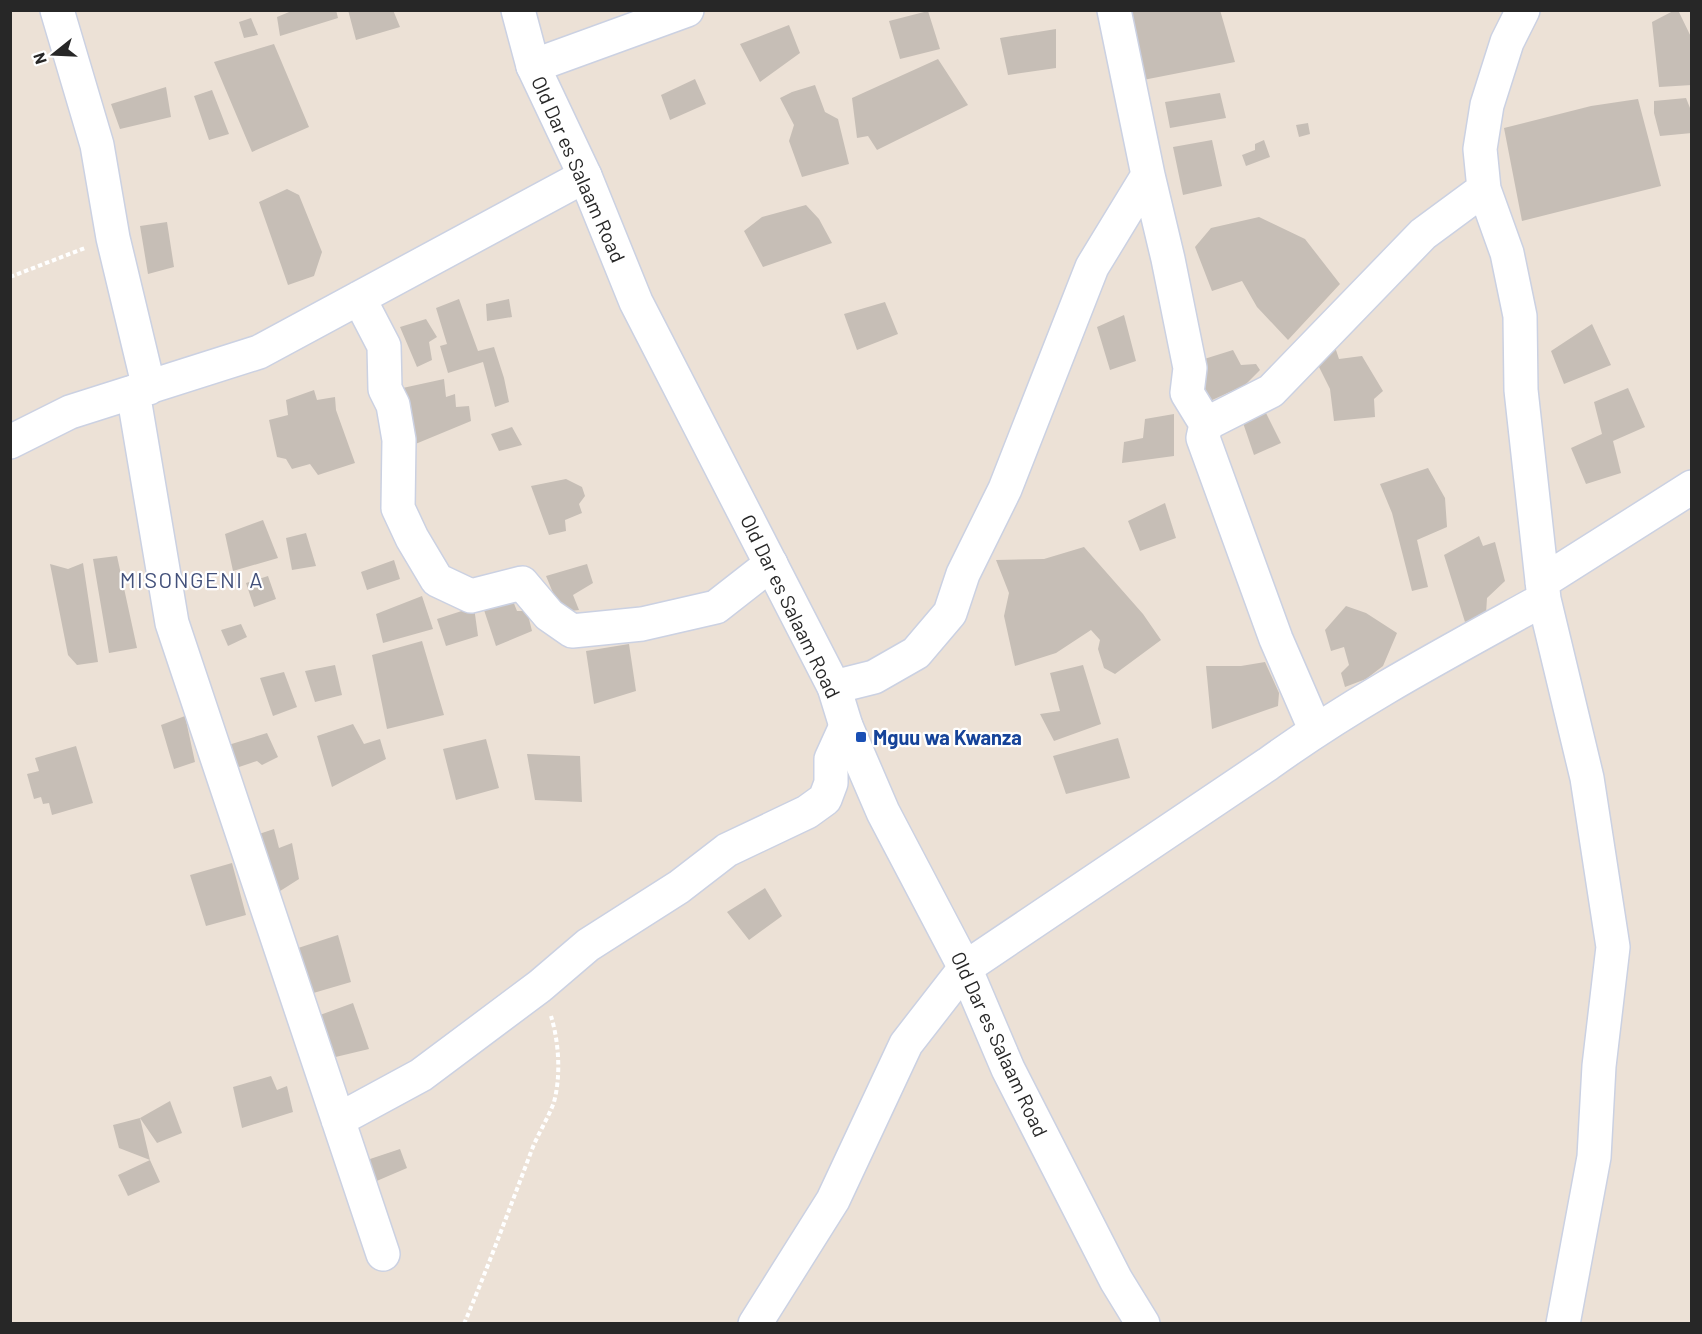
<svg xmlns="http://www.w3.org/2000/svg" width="1702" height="1334" viewBox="0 0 1702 1334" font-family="Barlow,sans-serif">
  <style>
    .building { fill: #c6beb6 }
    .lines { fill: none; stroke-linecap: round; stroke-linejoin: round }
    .street-casing { stroke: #cbd1e2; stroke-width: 36 }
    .secondary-casing { stroke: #cbd1e2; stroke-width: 36 }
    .path { stroke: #fff; stroke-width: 4; stroke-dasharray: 4.5 3; stroke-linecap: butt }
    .street { stroke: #fff; stroke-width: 33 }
    .secondary { stroke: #fff; stroke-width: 33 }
    .transit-dot { fill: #1a4fb4; stroke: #fff; stroke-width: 2 }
    .labels { text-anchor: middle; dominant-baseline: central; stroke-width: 4.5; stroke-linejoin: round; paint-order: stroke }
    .street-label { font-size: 20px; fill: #272727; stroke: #fff }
    .transit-label { font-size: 20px; font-weight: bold; fill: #164399; stroke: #fff; text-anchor: start }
    .quarter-label { font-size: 22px; letter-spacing: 1.5px; fill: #43517b; stroke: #fff }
  </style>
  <rect width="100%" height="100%" fill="#ece1d6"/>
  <path class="building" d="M294,10H336L338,18L280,36L277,17Z
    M348,10H393L400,27L356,40Z
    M1127,10H1220L1235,62L1138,81Z
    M1675,10H1678L1692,39V85L1659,87L1652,22Z
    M928,11L940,49L900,59L889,21Z
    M251,18L258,35L244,38L239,22Z
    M789,25L800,53L760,82L740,44Z
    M1056,29V68L1008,75L1000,38Z
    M274,44L309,127L252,152L214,62Z
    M938,59L968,105L877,150L868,136L857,138L852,98Z
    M695,79L706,104L670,120L661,95Z
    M815,85L825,112L838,119L849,164L802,177L789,141L794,125L780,98L792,92Z
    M166,87L171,117L120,129L111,104Z
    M212,90L229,134L209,140L194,96Z
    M1220,93L1226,118L1170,128L1165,102Z
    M1686,98L1692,113V133L1660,136L1654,113V101Z
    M1638,99L1661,186L1522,221L1504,128L1591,106Z
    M1308,123L1310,134L1299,137L1296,125Z
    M1212,140L1222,186L1183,195L1173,147Z
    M1264,140L1270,157L1246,166L1242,155L1255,150V144Z
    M287,189L299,195L322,252L314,276L288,285L259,202Z
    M806,205L819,219L832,243L763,267L744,231L762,217Z
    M1259,217L1305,239L1340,284L1288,340L1257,307L1242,281L1212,291L1195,247L1211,228Z
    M167,222L174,267L148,274L140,226Z
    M459,299L478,351L494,347L504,378L509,402L495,407L483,362L448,373L440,346L447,344L436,308Z
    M509,299L512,317L487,321L486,304Z
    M885,302L898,334L857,350L844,314Z
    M1124,315L1136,361L1110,370L1097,327Z
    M426,319L437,337L429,342L432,360L417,367L400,327Z
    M1592,324L1611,365L1564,384L1551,351Z
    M1334,344L1339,359L1362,356L1383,391L1374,399L1375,417L1334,421L1330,389L1314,357Z
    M1233,350L1241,365L1256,364L1260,370L1245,385L1210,401L1204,389L1201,360Z
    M444,379L446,397L455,394L456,407L469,406L471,421L413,445L398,389Z
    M1628,388L1645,427L1613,441L1621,473L1586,484L1571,448L1602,434L1594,402Z
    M314,390L317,400L335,397L336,410L355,463L318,475L310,464L292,469L286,459L277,457L269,420L288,415L286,400Z
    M1263,407L1281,443L1254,455L1241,417Z
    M1174,414V456L1122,463L1124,442L1143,438L1145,419Z
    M512,427L522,445L499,451L491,434Z
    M1428,468L1445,498L1447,527L1417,540L1428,587L1412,591L1392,513L1380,484Z
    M566,479L582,487L585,496L579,504L582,513L565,520L566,531L549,535L531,486Z
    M1165,503L1176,538L1140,551L1128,521Z
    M263,520L278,558L233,571L225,534Z
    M306,533L316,566L292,570L286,538Z
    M1479,536L1483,546L1495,542L1505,581L1487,598L1486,614L1465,622L1444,555Z
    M1084,547L1143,614L1161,640L1115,674L1104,668L1098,649L1100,640L1091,630L1056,653L1015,666L1004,616L1009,593L996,560L1044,559Z
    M117,556L137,648L109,653L93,559Z
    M394,560L400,579L367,590L361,572Z
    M83,563L98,662L77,665L68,655L50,564L68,569Z
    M587,564L593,583L573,595L579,610L561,612L546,576Z
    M268,576L276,599L254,607L246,583Z
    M422,596L433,629L383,643L376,614Z
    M511,596L517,611H527L532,631L496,646L484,610Z
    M1346,606L1366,613L1397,633L1383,666L1366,679L1345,687L1341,673L1349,665L1344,647L1331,651L1325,630Z
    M474,607L478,636L446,646L437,619Z
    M241,624L247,637L228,646L221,630Z
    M422,641L444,715L387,729L372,655Z
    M629,644L636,691L594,704L586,651Z
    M1265,662L1279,693L1278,706L1212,729L1206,666H1241Z
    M335,665L342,695L315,702L305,671Z
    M1083,665L1101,724L1054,741L1040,714L1060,711L1050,673Z
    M284,672L297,707L273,716L260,678Z
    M185,716L195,762L174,769L161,725Z
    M353,724L364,744L380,739L386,759L332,787L317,736Z
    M267,733L278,757L262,765L257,761L233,769L225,746Z
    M1118,738L1130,778L1066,794L1053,756Z
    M486,739L499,788L456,800L443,749Z
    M76,746L93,803L52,815L49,803L43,804L41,797L34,799L27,774L39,771L35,758Z
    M527,754L580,756L582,802L535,800Z
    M274,829L279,848L292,843L299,879L277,893L259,834Z
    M232,863L246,915L206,926L190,875Z
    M765,888L782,916L749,940L727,912Z
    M338,935L351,982L310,994L295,949Z
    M353,1003L369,1049L323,1060L309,1019Z
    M271,1076L277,1090L287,1086L293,1112L242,1128L233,1087Z
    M170,1101L182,1133L157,1143L140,1118L150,1160L160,1182L128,1196L118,1175L150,1160L119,1148L113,1125L140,1118Z
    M400,1149L407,1168L372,1183L367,1160Z"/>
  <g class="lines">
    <g class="street-casing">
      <path id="street" d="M57,10L97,145L113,238L149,388
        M1114,10L1148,175L1168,259L1190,368L1187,393L1206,424L1203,438L1276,639L1315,729
        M1523,10L1507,42L1487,105L1480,149L1484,189L1507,253L1520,316L1521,390L1544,599L1587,778L1613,947L1599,1066L1594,1157L1563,1324
        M533,66L687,10
        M359,298L384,346L385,389L393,405L399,440L398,508L412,538L437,580L471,596L522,583L549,615L572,631L642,624L716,607L771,564
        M133,392L172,623L383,1254
        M1206,424L1271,391L1423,234L1484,189
        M10,442L70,412L259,352L585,176
        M1542,582L1692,487
        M834,687L874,677L916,653L950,613L963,574L1005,489L1092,267L1148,175
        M338,1120L421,1075L540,986L588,945L679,887L727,850L807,812L825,799L831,783V759L846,726
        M755,1324L833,1200L906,1044L965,968L1268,764C1355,701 1450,651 1544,599"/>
    </g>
    <g class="secondary-casing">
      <path id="secondary" d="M518,10L533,66L585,176L636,302L834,687L846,726L883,812L965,968L1008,1069L1116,1280L1143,1324"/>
    </g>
    <path class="path" d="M10,277L85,248
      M464,1324C488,1267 509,1210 531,1152C537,1135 548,1119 554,1102C561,1076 559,1042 551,1016"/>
    <use href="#street" class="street"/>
    <use href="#secondary" class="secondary"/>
  </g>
  <rect class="transit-dot" x="855" y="731" width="12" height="12" rx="3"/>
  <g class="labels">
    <g class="street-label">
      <text transform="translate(579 169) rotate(66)">Old Dar es Salaam Road</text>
      <text transform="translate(791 606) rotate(64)">Old Dar es Salaam Road</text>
      <text transform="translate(1000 1044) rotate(65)">Old Dar es Salaam Road</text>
    </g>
    <g class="transit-label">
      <text x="873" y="737">Mguu wa Kwanza</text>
    </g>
    <g class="quarter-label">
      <text x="192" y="579">MISONGENI A</text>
    </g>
  </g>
  <rect width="1702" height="1334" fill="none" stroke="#272727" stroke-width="24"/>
  <g transform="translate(54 54) rotate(252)" stroke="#ffffff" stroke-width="4.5" paint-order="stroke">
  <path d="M0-4.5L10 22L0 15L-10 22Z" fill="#272727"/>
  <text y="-9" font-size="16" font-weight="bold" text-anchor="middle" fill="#272727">N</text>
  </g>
</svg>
